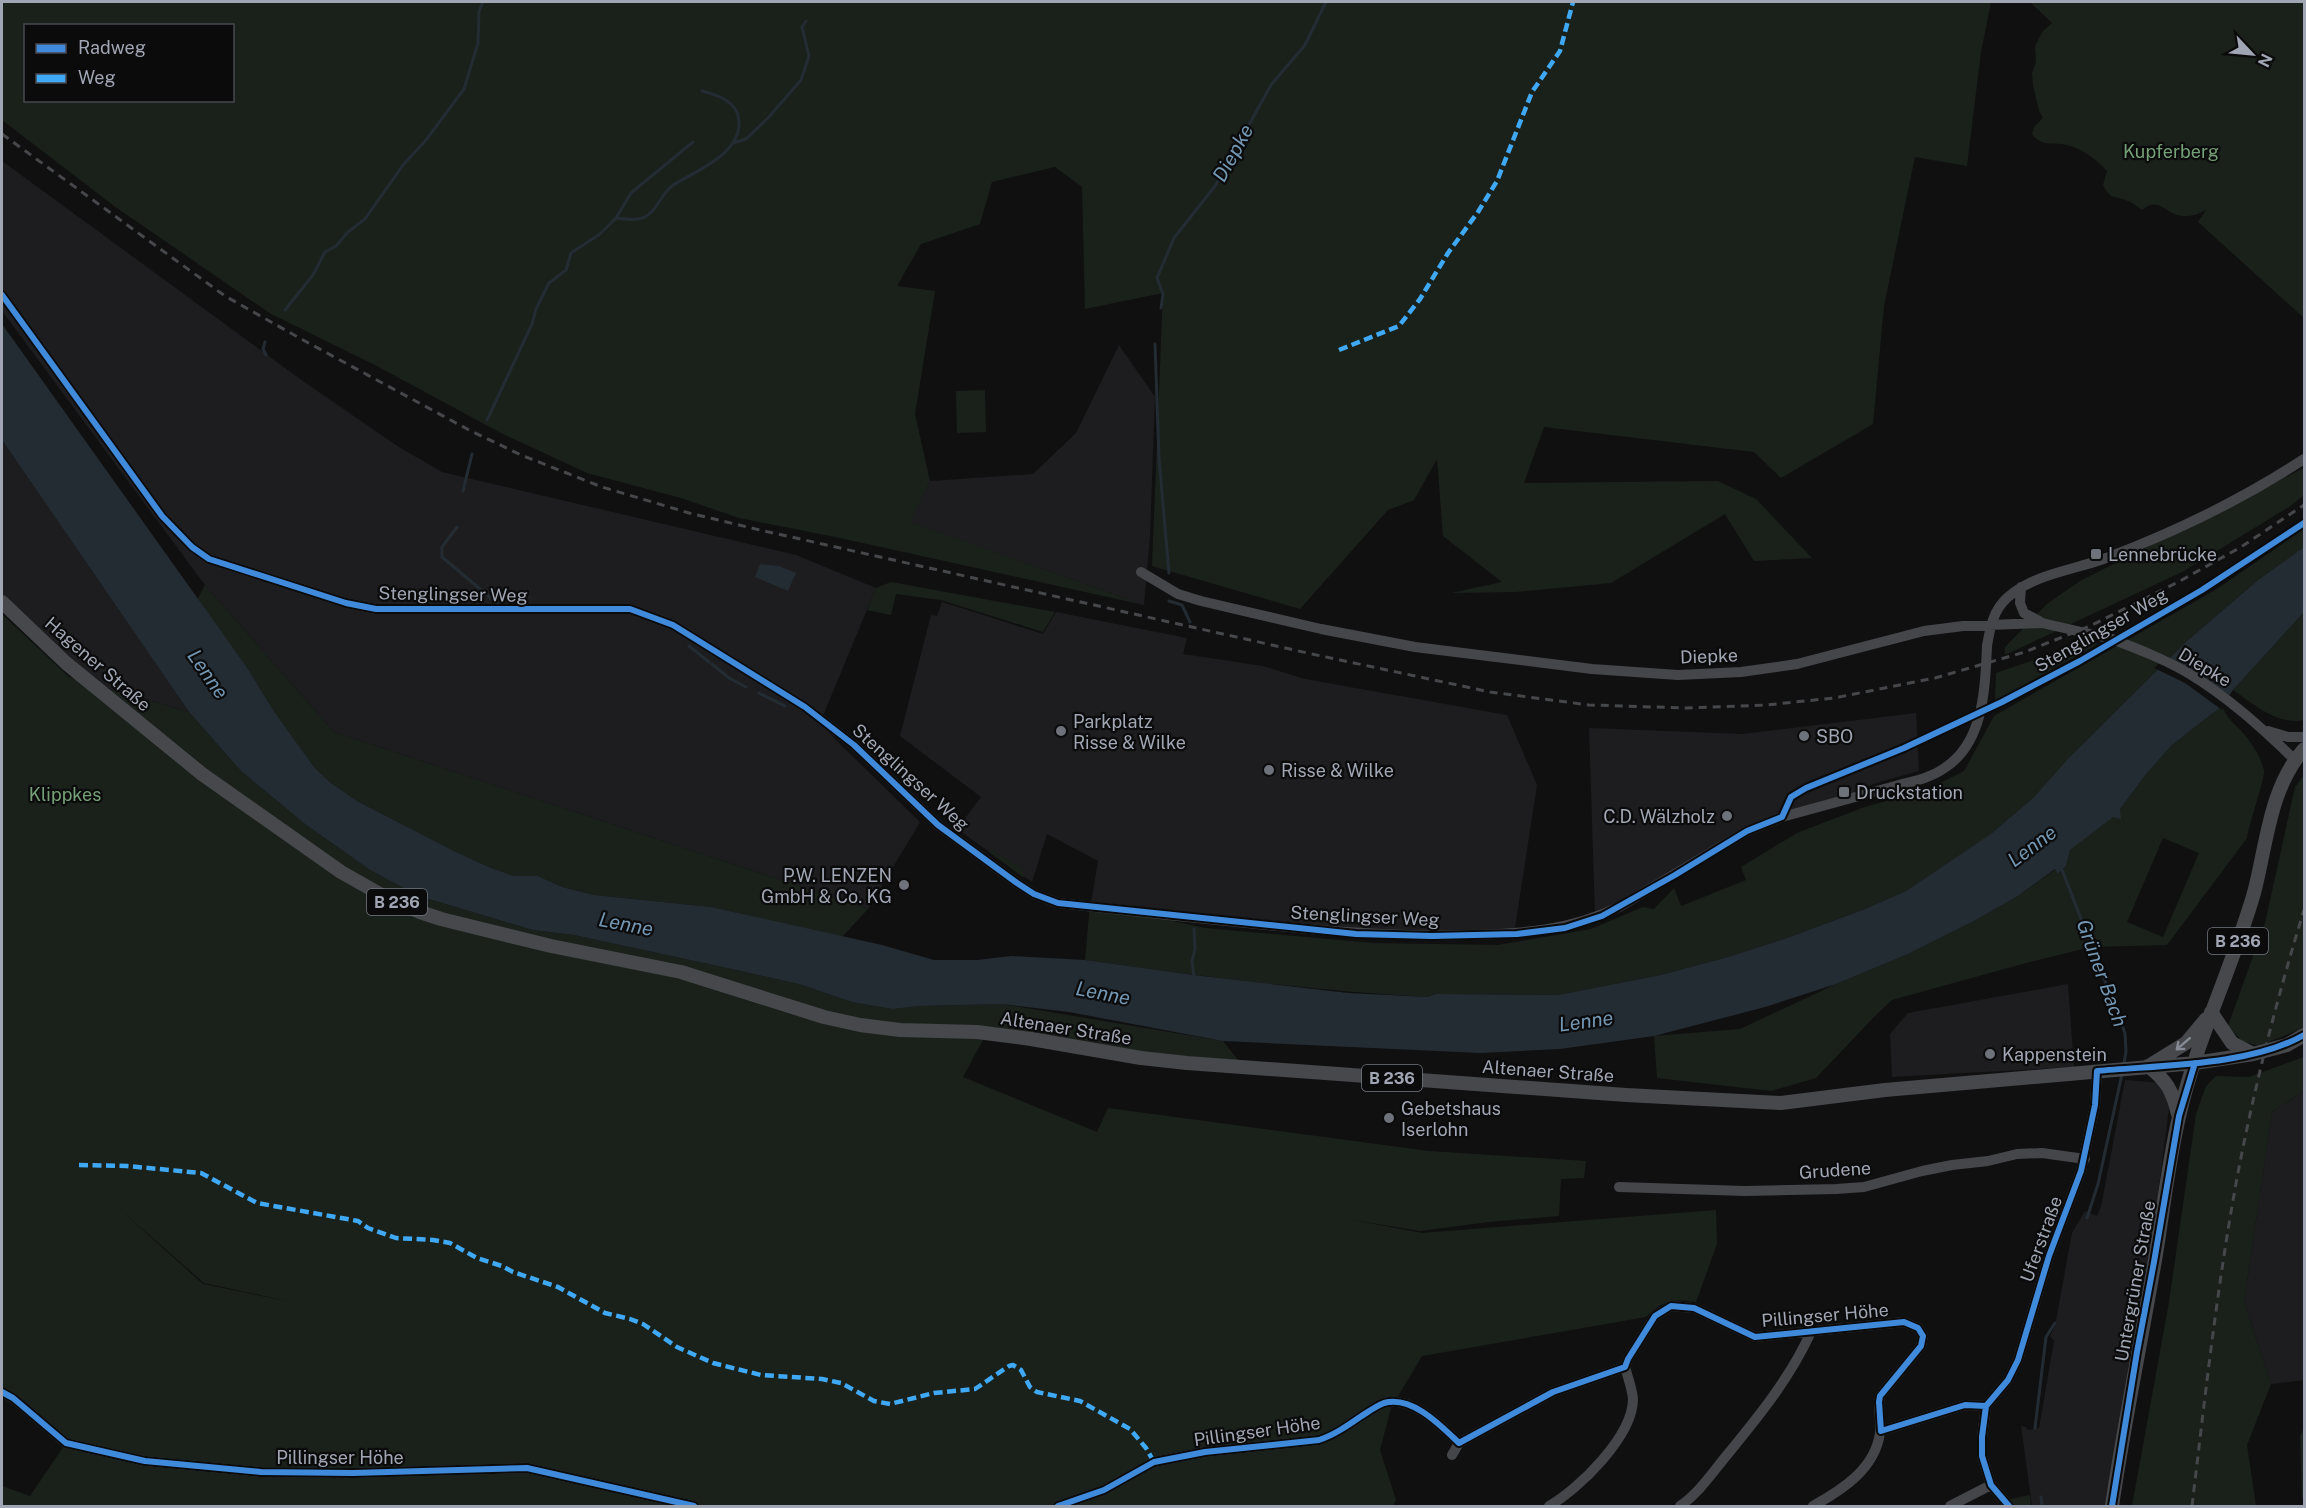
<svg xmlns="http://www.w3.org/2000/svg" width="2306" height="1508" viewBox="0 0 2306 1508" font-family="'Public Sans',sans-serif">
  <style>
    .built { fill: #1d1d1f }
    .green { fill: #1a211b; fill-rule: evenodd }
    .water { fill: #242c33 }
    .pier { fill: #101011 }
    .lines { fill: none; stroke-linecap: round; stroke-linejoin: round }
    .stream { stroke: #242c33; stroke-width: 3 }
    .minor { stroke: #45464a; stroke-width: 10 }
    .major { stroke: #47484c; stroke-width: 14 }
    .rail { stroke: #45474a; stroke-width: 3; stroke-dasharray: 8 6; stroke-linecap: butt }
    .minor-bridge { stroke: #45464a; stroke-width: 10 }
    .quiet { stroke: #3fa9f5; stroke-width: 4.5; stroke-dasharray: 9 4.5; stroke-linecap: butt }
    .cycleway-casing { stroke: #0b0b0c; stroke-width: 10 }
    .cycleway { stroke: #408adc; stroke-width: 6 }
    .oneway { stroke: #858a94 }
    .poi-dot { fill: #6e727a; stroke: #0b0b0c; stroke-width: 2 }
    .labels { text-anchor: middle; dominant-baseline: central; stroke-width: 4.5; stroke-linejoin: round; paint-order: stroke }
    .shield { fill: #0b0b0c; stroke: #737881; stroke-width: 1.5 }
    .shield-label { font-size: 16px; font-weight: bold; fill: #a0a6b3 }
    .park-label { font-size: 18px; fill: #75a077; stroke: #0b0b0c }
    .poi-label { font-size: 18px; fill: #a0a6b3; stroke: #0b0b0c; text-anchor: start }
    .street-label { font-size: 18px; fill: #a0a6b3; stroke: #0b0b0c }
    .water-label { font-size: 20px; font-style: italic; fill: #7396b2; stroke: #0b0b0c }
  </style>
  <rect width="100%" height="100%" fill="#101011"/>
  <path class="built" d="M2,161L307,384L399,447L442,472L796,555L876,588L820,723L841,745L920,822L868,909L334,732L205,585L2,311Z
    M1119,345L1155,397L1150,536L1144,605L909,522L930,481L1033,474L1076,433Z
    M2,440L189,712L104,687L27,620L2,594Z
    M942,602L1043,634L1056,612L1187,638L1183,654L1263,666L1305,679L1507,715L1537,785L1514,934L1436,936L1091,903L1098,861L1047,834L1032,882L957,829L981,797L900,736L931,615L937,616Z
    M1916,713L1919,771L1876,783L1709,851L1595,915L1589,728L1742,734Z
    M2068,984L2074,1067L1892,1077L1890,1034L1908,1013Z
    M2125,1080L2162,1083L2169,1108L2118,1506H2032L2021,1426L2026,1427L2028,1430L2039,1428L2054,1341L2050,1336L2055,1326L2072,1233L2085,1211L2097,1216L2101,1207Z
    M2304,1091V1380L2271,1384L2244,1302L2272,1112Z"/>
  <path class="green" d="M2,2H1991L1981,52L1967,166L1915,157L1884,306L1873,424L1781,478L1754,452L1544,427L1524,483L1718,481L1756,499L1812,558L1754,561L1725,514L1611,583L1516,592L1451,593L1502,582L1443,536L1437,459L1414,500L1388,510L1300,609L1152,566L1163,293L1085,309L1082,187L1055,167L992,182L980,224L921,244L897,286L935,291L915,414L930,481L910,522L1144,605L840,538L739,518L681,498L587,473L499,432L375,365L271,314L114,206L2,120ZM26,26H232V100H26Z
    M2030,2H2304V318L2198,222L2206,210C2173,228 2166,200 2150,205C2147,206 2145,208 2142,210C2138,207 2133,203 2128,201C2115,195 2111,201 2103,185L2107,171C2099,161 2081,148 2067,145C2055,142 2041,147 2032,134L2034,127L2043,118L2039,111L2033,85L2032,73L2036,62L2035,46L2043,31L2052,23Z
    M985,390L986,432L957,433L956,391Z
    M2304,468V495L2289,507L2182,572L2005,655V647L2047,604L2080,581Z
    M2304,529V547L2258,580L2187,641L2034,797L1992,833L1906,891L1865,909L1787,938L1728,957L1661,975L1558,995L1436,994L1428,997C1313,991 1199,976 1085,960L1090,903L1205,928L1373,943L1498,945L1591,929L1643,907L1654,909L1674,888L1681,906L1746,880L1741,867L1797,833L1862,808L1930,788L1964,771L1994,716L2217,589Z
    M891,582L1055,612L1043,632L941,600L896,594L891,615L867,610L876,588Z
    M205,585L334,732L868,909L842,937L711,907L594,895L562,887L538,876H514L491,868L456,852L357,801L331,783L314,767L273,710L248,669L197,600Z
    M2304,612V720C2279,726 2253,704 2233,690Z
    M2,614L69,677L189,712L241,771L305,824L370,870L419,896L533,930L574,935L741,971L799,984L852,1002L893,1009L919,1006L1002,1004L1223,1041L1239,1061L1133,1051L990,1027L963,1077L1097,1132L1108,1108L1429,1151L1586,1161L1584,1178L1561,1179L1559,1216L1489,1222L1420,1231L1347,1219L1422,1233L1716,1210L1717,1244L1696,1302C1675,1298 1661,1301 1646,1317L1422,1356L1391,1408L1380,1450L1396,1500L1393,1506H2V1486L30,1496L64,1446C171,1476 282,1476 392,1474C429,1473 469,1475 506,1469L353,1472L258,1470L145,1460L67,1442L51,1431L14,1396L2,1390ZM116,1206L204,1283L296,1303L203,1284Z
    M2089,641L2098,644L1995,701L1996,673Z
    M2222,706C2231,726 2240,726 2250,742C2256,750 2262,761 2264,771C2265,778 2249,824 2247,838L2167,945L2091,947L2026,963L1892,1000L1876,1015L1816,1078L1771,1091L1657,1078L1654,1036L1740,1029L1836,984L1908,954L1974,921L2018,896L2056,869L2059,874L2066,866L2070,850L2120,809L2147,773L2172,745ZM2163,838L2199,853L2163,937L2127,922Z
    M2304,775V1028L2258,1046L2242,1041L2228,1026L2265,923L2295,787Z
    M991,850L1022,868L1024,878L989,852Z
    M2304,1057V1091L2272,1112L2244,1302L2271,1384L2247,1445L2256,1506H2132L2169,1302L2196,1114L2206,1086L2216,1076L2249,1077Z
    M2304,1428V1498H2302L2300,1436Z
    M2030,1495L2031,1506H2013L2006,1500Z"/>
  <path class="water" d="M2,324L248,669L273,710L314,767L331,783L357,801L456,852L491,868L514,876H538L562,887L594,895L711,907L882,945L934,960H977L1011,956L1085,960L1194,975L1348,993L1428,997L1436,994L1558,995L1661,975L1728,957L1787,938L1865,909L1906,891L1992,833L2034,797L2069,758L2187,641L2258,580L2304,547V612L2233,690L2222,706L2172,745L2147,773L2120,809L2121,819L2113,817L2070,850L2066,866L2058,874L2055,869L2018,896L1974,921L1908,954L1836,984L1765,1007L1654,1036L1560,1049L1480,1053L1223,1041L1069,1012L1002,1004L919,1006L893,1009L852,1002L799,984L741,971L574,935L533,930L419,896L370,870L305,824L241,771L189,712L2,440Z
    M760,564L779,566L796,573L788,591L755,577Z"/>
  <path class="pier" d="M2167,656L2232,697L2224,708L2222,710L2185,683L2154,668Z"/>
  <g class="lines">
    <path class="stream" d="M733,143L746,139L768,118L801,80L809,56L802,27L806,21
      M617,218C626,219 637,221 645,217C657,211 661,194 672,186C696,170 741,155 739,121C738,101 717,95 702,91
      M1161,308L1163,294L1157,278L1174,238L1215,186L1271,85L1305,45L1326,2
      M285,310L313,275L325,252L336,246L348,232L365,219L403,165L426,140L464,89L478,43L479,11L483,2
      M265,342L263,349L266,355
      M1155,344L1159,458L1169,573
      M487,420L532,324L536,309L549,283L566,270L571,253L600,234L616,218L631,193L693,142
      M463,491L472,454
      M457,527L442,547V557L498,604
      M1169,601L1182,605L1190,622
      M689,646L709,662
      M712,664L729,678L746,687
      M759,693L785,706
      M2061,867L2125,1033L2126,1051L2124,1064
      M1194,929L1195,949L1192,961L1194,977
      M2087,1218L2098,1184L2122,1074
      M2035,1428L2046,1337L2055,1323
      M2041,1497L2042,1506"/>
    <path class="minor" d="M2,295L162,516L192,547L209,559L346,603L376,609H630L673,625L805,707L854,745L938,825L1017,883L1034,894L1058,903C1128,911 1197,918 1267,925C1333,932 1399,937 1466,935C1522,934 1570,931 1621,906L1747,831L1782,817L1899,785
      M1141,572L1178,594L1201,601L1321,629L1415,647L1592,669L1678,675L1741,672L1797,664L1924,631L1963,626L2042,623
      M2021,587L2020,603L2024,613L2039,621
      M2112,639C2138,649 2164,659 2188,673C2228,697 2262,728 2295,760
      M1987,646C1990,628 1993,610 2008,597C2036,573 2075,570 2109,557C2177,531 2243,499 2304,459
      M2268,731L2288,737H2304
      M1619,1187L1745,1191L1836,1189L1864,1187L1922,1171L1952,1165L1988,1161L2017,1154L2042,1153L2085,1159
      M2,1392L13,1398L66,1443L145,1461L261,1472L353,1473L527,1468L694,1506
      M1881,1431L1965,1405L1986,1406
      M1452,1455L1459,1443
      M1058,1506L1104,1490L1154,1462L1205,1452L1319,1440C1334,1435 1347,1426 1360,1417C1368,1412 1376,1406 1384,1403C1412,1395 1441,1426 1459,1443L1553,1392L1625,1367L1628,1359L1655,1316L1671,1306L1694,1308L1755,1337L1904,1322L1918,1328L1923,1336L1921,1346L1880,1396C1877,1409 1882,1421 1880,1433C1875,1469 1842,1490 1813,1506
      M1549,1506C1579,1489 1633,1436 1633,1399C1632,1388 1628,1378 1625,1367
      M1680,1506C1699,1493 1712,1473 1727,1455C1759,1416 1790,1378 1811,1332
      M1950,1506L1991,1485
      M2009,1506L1991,1485L1982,1456V1437L1986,1406L2008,1380L2018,1360L2049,1256L2081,1171L2095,1105L2097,1071"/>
    <path class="major" d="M2,602L66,663L202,774L341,872L387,898L420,912L441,919L551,946L681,972L824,1017L860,1025L900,1030L977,1032L1031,1039L1141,1058L1187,1063L1626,1095L1781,1103L1885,1090L2195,1063L2253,1054L2287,1045L2304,1035
      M2211,1012L2232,1043L2253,1054
      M2152,1064L2186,1043L2206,1019
      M2148,1066C2167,1081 2172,1090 2178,1114
      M2112,1506C2124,1424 2141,1342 2155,1260C2163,1213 2168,1164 2179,1117C2196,1040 2232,969 2254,893C2267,844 2269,789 2304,749"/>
    <path class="rail" d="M2,134L225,296L303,340L469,430L521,455L602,487L689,513L760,530L1312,654L1490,692L1589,705L1686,708L1766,705L1834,698L1935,678L2025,652L2090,626L2180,581L2241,547L2304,505
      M2192,1506C2205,1397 2217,1287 2237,1178C2254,1088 2277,998 2304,910"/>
    <path class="minor-bridge" d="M2042,623L2112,639
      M1899,785C1914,781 1930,778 1943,769C1984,744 1985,689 1987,646"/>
    <path class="quiet" d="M1339,350L1399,326L1420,299L1448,253L1478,212L1497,181L1532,92L1560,51L1573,2
      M79,1165L127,1166L201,1173L257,1203L358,1221L368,1228L396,1238L433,1240L450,1243L477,1258L502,1266L513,1272L558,1287L605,1313L630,1319L643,1324L677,1347L713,1363L761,1375L822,1379L841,1383L874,1401L890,1404L934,1393L975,1389L1009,1366L1013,1365L1021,1370L1030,1387L1037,1392L1080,1401L1130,1429L1146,1448L1154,1462"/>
    <g class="cycleway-casing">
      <path id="cycleway" d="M2,295L162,516L192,547L209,559L346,603L376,609H630L673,625L805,707L854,745L938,825L1017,883L1034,894L1058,903L1356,934L1432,936L1517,934L1565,928L1602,916L1675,875L1747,831L1782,817L1791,797L1806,788L1904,748L2002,702L2080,661L2202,590L2304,523
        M2,1392L13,1398L66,1443L145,1461L261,1472L353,1473L527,1468L694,1506
        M1058,1506L1104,1490L1154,1462L1205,1452L1319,1440C1334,1435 1347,1426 1360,1417C1368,1412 1376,1406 1384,1403C1412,1395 1441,1426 1459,1443L1553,1392L1625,1367L1628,1359L1655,1316L1671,1306L1694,1308L1755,1337L1904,1322L1918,1328L1923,1336L1921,1346L1880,1396L1879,1402L1881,1431L1965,1405L1986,1406
        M2009,1506L1991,1485L1982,1456V1437L1986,1406L2008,1380L2018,1360L2049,1256L2081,1171L2095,1105L2097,1071C2160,1065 2250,1066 2304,1035
        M2112,1506L2137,1352L2154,1262L2179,1116L2195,1063"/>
    </g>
    <use href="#cycleway" class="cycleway"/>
  </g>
  <defs><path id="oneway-shaft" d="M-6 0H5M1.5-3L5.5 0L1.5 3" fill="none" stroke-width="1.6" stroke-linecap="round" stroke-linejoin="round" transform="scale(1.5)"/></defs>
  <use class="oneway" href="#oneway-shaft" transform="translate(2183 1044) rotate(139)"/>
  <g class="poi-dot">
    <rect x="2090" y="548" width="12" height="12" rx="3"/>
    <circle cx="1061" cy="731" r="6"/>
    <circle cx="1804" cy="736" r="6"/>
    <circle cx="1269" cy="770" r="6"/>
    <rect x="1838" y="786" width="12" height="12" rx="3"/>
    <circle cx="1727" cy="816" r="6"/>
    <circle cx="904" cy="885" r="6"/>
    <circle cx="1990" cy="1054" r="6"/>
    <circle cx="1389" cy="1118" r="6"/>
  </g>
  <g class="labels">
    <g class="shield">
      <rect x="367" y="889" width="60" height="26" rx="4.5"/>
      <rect x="2208" y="928" width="60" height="26" rx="4.5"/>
      <rect x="1362" y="1065" width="60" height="26" rx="4.5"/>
    </g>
    <g class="shield-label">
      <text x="397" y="902">B 236</text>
      <text x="2238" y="941">B 236</text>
      <text x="1392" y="1078">B 236</text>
    </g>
    <g class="park-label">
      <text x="2171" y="151">Kupferberg</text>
      <text x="65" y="794">Klippkes</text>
    </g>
    <g class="poi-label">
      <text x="2108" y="554">Lennebrücke</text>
      <text x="1073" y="721">Parkplatz<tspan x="1073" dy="21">Risse &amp; Wilke</tspan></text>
      <text x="1816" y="736">SBO</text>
      <text x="1281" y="770">Risse &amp; Wilke</text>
      <text x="1856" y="792">Druckstation</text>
      <text x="1715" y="816" text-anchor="end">C.D. Wälzholz</text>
      <text x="892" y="875" text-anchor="end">P.W. LENZEN<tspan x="892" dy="21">GmbH &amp; Co. KG</tspan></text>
      <text x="2002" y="1054">Kappenstein</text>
      <text x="1401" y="1108">Gebetshaus<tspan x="1401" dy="21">Iserlohn</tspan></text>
    </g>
    <g class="street-label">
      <text transform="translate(453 594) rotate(1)">Stenglingser Weg</text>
      <text transform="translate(2101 630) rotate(-30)">Stenglingser Weg</text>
      <text transform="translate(1709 656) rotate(-2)">Diepke</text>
      <text transform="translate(98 664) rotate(41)">Hagener Straße</text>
      <text transform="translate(2205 667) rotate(31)">Diepke</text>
      <text transform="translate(911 777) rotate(42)">Stenglingser Weg</text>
      <text transform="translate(1365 916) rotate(3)">Stenglingser Weg</text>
      <text transform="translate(1066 1028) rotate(9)">Altenaer Straße</text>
      <text transform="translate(1548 1071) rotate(4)">Altenaer Straße</text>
      <text transform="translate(1835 1170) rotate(-4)">Grudene</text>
      <text transform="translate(2041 1239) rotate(-70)">Uferstraße</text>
      <text transform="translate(2135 1281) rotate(-80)">Untergrüner Straße</text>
      <text transform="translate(1825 1315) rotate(-5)">Pillingser Höhe</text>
      <text transform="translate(1257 1431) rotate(-8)">Pillingser Höhe</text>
      <text x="340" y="1457">Pillingser Höhe</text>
    </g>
    <g class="water-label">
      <text transform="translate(1233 153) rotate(-61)">Diepke</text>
      <text transform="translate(208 674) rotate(55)">Lenne</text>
      <text transform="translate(2032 846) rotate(-37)">Lenne</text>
      <text transform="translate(626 924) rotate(11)">Lenne</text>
      <text transform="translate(2102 973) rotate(70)">Grüner Bach</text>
      <text transform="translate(1103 993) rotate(11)">Lenne</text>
      <text transform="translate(1586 1021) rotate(-8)">Lenne</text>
    </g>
  </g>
  <rect width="2306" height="1508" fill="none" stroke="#a0a6b3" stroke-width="6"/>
  <rect x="24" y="24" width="210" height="78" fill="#0b0b0c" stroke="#47494f" stroke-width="1.5"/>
  <rect x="36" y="44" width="30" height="9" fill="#408adc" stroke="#47494f" stroke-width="1.5"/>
  <text x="78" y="54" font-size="18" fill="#a0a6b3">Radweg</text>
  <rect x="36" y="74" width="30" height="9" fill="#3fa9f5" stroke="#47494f" stroke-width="1.5"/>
  <text x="78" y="84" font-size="18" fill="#a0a6b3">Weg</text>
  <g transform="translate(2252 54) rotate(116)" stroke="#0b0b0c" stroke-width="4.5" paint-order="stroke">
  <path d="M0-4.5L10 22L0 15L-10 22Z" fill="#a0a6b3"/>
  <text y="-9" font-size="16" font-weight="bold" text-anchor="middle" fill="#a0a6b3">N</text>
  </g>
</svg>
